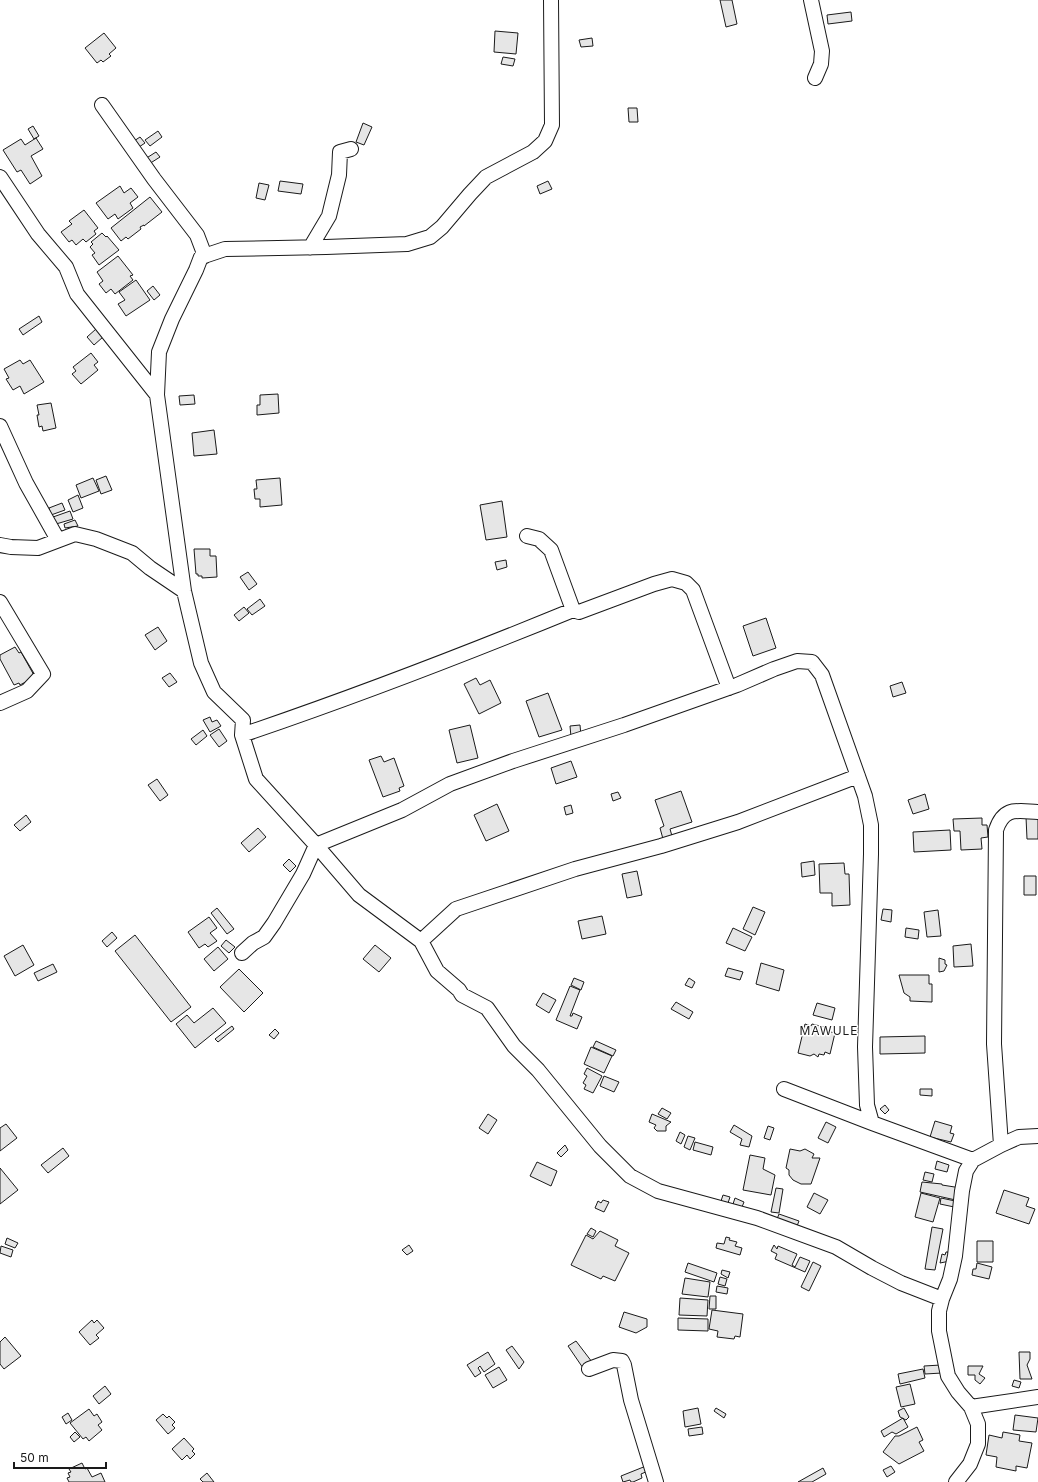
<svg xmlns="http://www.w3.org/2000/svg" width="1038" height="1482" viewBox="0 0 1038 1482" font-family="Inter,sans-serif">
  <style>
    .building { fill: #e6e6e6; stroke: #1a1a1a }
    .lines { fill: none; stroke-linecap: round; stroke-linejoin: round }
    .minor-casing { stroke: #1a1a1a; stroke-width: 16 }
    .minor { stroke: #fff; stroke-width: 14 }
    .labels { text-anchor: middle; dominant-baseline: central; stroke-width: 3; stroke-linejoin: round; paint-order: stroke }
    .quarter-label { font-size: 12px; letter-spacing: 1px; fill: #1a1a1a; stroke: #fff }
  </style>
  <rect width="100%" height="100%" fill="#fff"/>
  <path class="building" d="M720,0H732L737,24L726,27Z
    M851,12L852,21L828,24L827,15Z
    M495,31L518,33L516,54L494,52Z
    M104,33L116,48L109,54L111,56L103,62L101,60L97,63L85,48Z
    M592,38L593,46L581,47L579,40Z
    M503,57L515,59L513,66L501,64Z
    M628,108H637L638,122H629Z
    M363,123L372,127L364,145L356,142Z
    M33,126L39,136L34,139L28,129Z
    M158,131L162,137L150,146L145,140Z
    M140,137L145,143L139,147L134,141Z
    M36,138L43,149L31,156L42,176L30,184L21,170L17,172L3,150L21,139L25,145Z
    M156,152L160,157L149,164L145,159Z
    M280,181L303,184L301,194L278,191Z
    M548,181L552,189L540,194L537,186Z
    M259,183L269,185L265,200L256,198Z
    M120,186L124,193L131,188L138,197L130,203L133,208L118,219L115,214L108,219L96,203Z
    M150,197L162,212L144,226V225L140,227L141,229L128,239L126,237L121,241L111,228Z
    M84,210L98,228L94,231L96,234L86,242L83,239L76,245L72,240L69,242L61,232L72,224L69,221Z
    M102,233L106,237L107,236L119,250L99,265L92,255L95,253L90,247L93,244L91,242Z
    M118,256L133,275L130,276L133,280L115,294L111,289L106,293L99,284L103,281L97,272Z
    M136,280L150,300L126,316L118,304L125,300L119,292Z
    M153,286L160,295L154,300L147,291Z
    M39,316L42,322L23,335L19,329Z
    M96,329L103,337L94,345L87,337Z
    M91,353L98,362L94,365L98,370L81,384L72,374L76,371L73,367Z
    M20,360L23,364L30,360L44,382L24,394L20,386L13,390L6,379L9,378L4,369Z
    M278,394L279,413L257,415V405H260V395Z
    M194,395L195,404L180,405L179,396Z
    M51,403L56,428L43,431L42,426L39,427L37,415H39L37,405Z
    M214,430L217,454L194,456L192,433Z
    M106,476L112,490L101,494L96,480Z
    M93,478L99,491L81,498L76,485Z
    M280,478L282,505L260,507V499H255L254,489H257L256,480Z
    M78,495L83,508L73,512L68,500Z
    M502,501L507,537L486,540L480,505Z
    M62,503L65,510L51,515L49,508Z
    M70,511L73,519L56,524L53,517Z
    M75,520L78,526L65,528L64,524Z
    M194,549H210V556H216L217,577L202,578V576H198V574H196Z
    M506,560L507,567L497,570L495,562Z
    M248,572L257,584L249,590L240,577Z
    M260,599L265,606L252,615L247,609Z
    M244,607L249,613L239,621L234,615Z
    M766,618L776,648L753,656L743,626Z
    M158,627L167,641L155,650L145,635Z
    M15,647L19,653L21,652L35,677L20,685L19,683L14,685L0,659V655Z
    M170,673L177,682L169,687L162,678Z
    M476,678L480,685L490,680L501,703L479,714L464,684Z
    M902,682L906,693L893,697L890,686Z
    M548,693L562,730L539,737L526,701Z
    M210,717L212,722L217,720L221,726L210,732L203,720Z
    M470,725L478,758L457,763L449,730Z
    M580,725L581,736L571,737L570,726Z
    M219,729L227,741L219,747L210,735Z
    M203,730L207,736L196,745L191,739Z
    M381,756L384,762L394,758L404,786L399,788L400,791L383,797L369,760Z
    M571,761L577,777L556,784L551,768Z
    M157,779L168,795L160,801L148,785Z
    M681,791L692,822L670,829L672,836L663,839L660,828L664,826L655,800Z
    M618,792L621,798L613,801L611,794Z
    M925,794L929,809L913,814L908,800Z
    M497,804L509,831L486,841L474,815Z
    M571,805L573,813L566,815L564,807Z
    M26,815L31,822L20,831L14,825Z
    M1026,817H1038V839H1027Z
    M982,818V825H987L988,837L981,838L982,849L961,850L960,831H954L953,819Z
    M258,828L266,837L249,852L241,843Z
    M950,830L951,850L914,852L913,832Z
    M289,859L296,866L290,872L283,865Z
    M814,861L815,875L802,877L801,863Z
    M844,863L845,874H849L850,905L832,906V893H820L819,864Z
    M637,871L642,895L627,898L622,874Z
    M1024,876H1036V895H1024Z
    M753,907L765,912L755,935L743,929Z
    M217,908L234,929L227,934L211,913Z
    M883,909L892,910L891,922L881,920Z
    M938,910L941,936L927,937L924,912Z
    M602,916L606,934L582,939L578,921Z
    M209,917L217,928L210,933L217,941L208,947L205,944L199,948L188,932Z
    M733,928L752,937L745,951L726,943Z
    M906,928L919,930L918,939L905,937Z
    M112,932L117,938L107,947L102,941Z
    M135,935L191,1007L171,1022L115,951Z
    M226,940L235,947L229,953L221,946Z
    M971,944L973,966L954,967L953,946Z
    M23,945L34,965L15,976L4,956Z
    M375,945L391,958L379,972L363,959Z
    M218,947L228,959L214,971L204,959Z
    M939,958L945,960V964L947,965L944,971L939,972Z
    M761,963L784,970L779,991L756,984Z
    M53,964L57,972L38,981L34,973Z
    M728,968L743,972L740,980L725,976Z
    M239,969L263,993L244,1012L220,987Z
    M899,975H929V984H932V1002L910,1001V997L904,993Z
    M574,978L584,982L581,990L571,985Z
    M689,978L695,982L692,988L685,985Z
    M570,986L580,990L570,1016H572L573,1013L582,1017L577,1029L556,1020Z
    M543,993L556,1000L549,1013L536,1005Z
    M676,1002L693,1012L689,1019L671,1009Z
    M817,1003L835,1008L832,1020L813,1015Z
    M213,1008L226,1023L195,1048L176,1024L187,1015L194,1023Z
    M805,1024L811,1026L812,1024L824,1027L823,1030L835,1033L830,1054L825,1052L824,1055L819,1054L818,1057L814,1054L810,1056L798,1053Z
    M232,1026L234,1029L218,1042L215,1039Z
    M275,1029L279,1033L274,1039L269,1035Z
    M925,1036V1053L880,1054V1037Z
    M596,1041L616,1050L613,1056L593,1047Z
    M591,1047L612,1056L604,1073L584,1064Z
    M587,1068L602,1076L593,1093L584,1089L586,1085L583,1083L587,1076L584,1074Z
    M604,1076L619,1082L614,1092L600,1086Z
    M920,1089H932V1096L920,1095Z
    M885,1105L889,1110L885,1114L880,1109Z
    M662,1108L671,1113L667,1119L658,1114Z
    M488,1114L497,1120L488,1134L479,1128Z
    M652,1114L671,1122L666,1126V1131H657L654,1128L656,1125L649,1122Z
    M935,1121L952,1126L950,1133L954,1134L951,1142L930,1137Z
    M826,1122L836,1127L828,1143L818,1138Z
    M6,1124L17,1138L0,1151V1128Z
    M734,1125L752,1136L749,1147L740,1145L742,1139L730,1132Z
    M768,1126L774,1128L770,1140L764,1138Z
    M680,1132L685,1135L681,1144L676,1141Z
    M688,1136L695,1138L690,1150L684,1147Z
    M695,1142L713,1147L711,1155L693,1150Z
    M565,1145L568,1150L561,1157L557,1153Z
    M63,1148L69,1156L48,1173L41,1165Z
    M790,1149L800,1151L805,1149L814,1154L812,1158H820L811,1184H801L793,1180L789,1175V1170L786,1168Z
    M750,1155L765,1158L763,1169L775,1175L771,1195L743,1190Z
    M937,1161L949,1165L947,1172L935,1169Z
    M537,1162L557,1171L551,1186L530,1176Z
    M0,1168L18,1190L0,1204Z
    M925,1172L934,1174L932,1182L923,1180Z
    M922,1182L942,1184V1185L961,1188L960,1201L920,1192Z
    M776,1188L783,1189L779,1213L771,1212Z
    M1004,1190L1029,1198L1026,1206L1035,1209L1029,1224L996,1213Z
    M814,1193L828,1200L820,1214L807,1207Z
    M921,1193L940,1198L933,1222L915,1217Z
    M723,1195L730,1197L728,1203L721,1201Z
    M735,1198L744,1202L742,1207L733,1204Z
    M941,1198L960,1202L959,1208L940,1204Z
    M603,1200L609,1202L604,1212L595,1208L598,1201L601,1203Z
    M779,1214L799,1221L797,1226L777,1219Z
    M932,1227L943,1229L935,1270L925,1269Z
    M591,1228L596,1231L593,1237L587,1234Z
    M600,1231L618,1240L615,1246L629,1253L615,1281L603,1276L601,1279L571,1265L586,1235L593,1239Z
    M726,1237L730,1238L729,1240L737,1242L735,1246L742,1248L740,1255L716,1248L717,1243L724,1244Z
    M7,1238L18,1243L15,1248L5,1244Z
    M977,1241H993V1262H977Z
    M409,1245L413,1251L407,1255L402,1250Z
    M774,1245L777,1249L778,1246L797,1254L792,1265L795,1267L800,1257L810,1261L805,1272L775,1259L777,1254L771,1251Z
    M1,1246L13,1250L11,1257L0,1253Z
    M946,1252H948L950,1261L940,1263L942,1254L945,1255Z
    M813,1262L821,1266L809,1291L801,1287Z
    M688,1263L717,1273L714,1282L685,1272Z
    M977,1263L992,1267L989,1279L972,1275L973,1269H976Z
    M722,1270L730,1272L728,1278L721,1274Z
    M720,1277L727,1279L725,1286L718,1284Z
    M685,1278L710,1282L708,1297L682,1294Z
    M717,1286L728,1288L727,1294L716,1292Z
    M710,1296H716V1309H709Z
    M680,1298L708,1300L707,1316L679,1315Z
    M712,1310L743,1314L740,1337L735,1336L734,1339L717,1337L718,1331L709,1329Z
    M624,1312L647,1319V1327L636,1333L619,1327Z
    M678,1318L708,1319V1331L678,1330Z
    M92,1320L94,1323L97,1320L104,1328L96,1335L99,1338L90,1345L79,1332Z
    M5,1337L21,1356L4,1369L0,1364V1342Z
    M576,1341L592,1362L583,1368L568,1346Z
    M512,1346L524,1362L519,1369L506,1350Z
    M488,1352L495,1364L484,1372L480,1366L478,1368L481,1373L475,1377L467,1365Z
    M1019,1352H1030V1359L1027,1365L1032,1379H1020Z
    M941,1365L942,1373L925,1374L924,1366Z
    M968,1366H983L979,1374L985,1378L980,1384L975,1380V1375H968Z
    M499,1367L507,1380L493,1388L485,1375Z
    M923,1369L925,1378L900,1384L898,1374Z
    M1014,1380L1021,1382L1019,1388L1012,1386Z
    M910,1384L915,1404L901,1407L896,1387Z
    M105,1386L111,1394L99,1404L93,1396Z
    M698,1408L701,1424L685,1427L683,1411Z
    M716,1408L726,1414L724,1418L714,1411Z
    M904,1408L909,1417L906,1420L900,1417L898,1411Z
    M89,1409L94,1416L97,1414L102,1422L98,1425L102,1430L89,1441L86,1437L83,1439L70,1423Z
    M68,1413L72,1420L66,1424L62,1417Z
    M163,1414L167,1418L169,1416L175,1422L172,1425L175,1428L168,1434L156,1420Z
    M1015,1415L1038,1418L1036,1432L1013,1430Z
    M903,1418L908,1427L896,1434L892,1432L884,1437L881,1431Z
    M702,1427L703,1434L689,1436L688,1429Z
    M917,1427L923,1440L919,1442L924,1451L899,1464L883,1452L895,1436H899Z
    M75,1432L80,1437L74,1442L70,1437Z
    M1003,1432L1020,1435L1019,1441L1032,1443L1027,1468L1016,1466V1471L996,1467L997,1457L986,1455L989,1435L1002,1438Z
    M184,1438L194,1449L192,1451L195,1454L190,1459L187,1455L182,1460L172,1449Z
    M82,1463L85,1469L87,1468L92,1477L101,1473L105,1482H69L67,1478L70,1477L68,1473L71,1472L69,1469Z
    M646,1466L648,1471L641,1474L642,1478L633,1482H631L630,1480L623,1482L621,1476Z
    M891,1466L895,1472L887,1477L883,1470Z
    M823,1468L826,1474L812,1482H798Z
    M207,1473L214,1482H203L200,1479Z"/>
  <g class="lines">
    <g class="minor-casing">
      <path id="minor" d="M551,0L552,125L545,141L533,152L486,177L470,194L442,227L430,237L407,244L326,247L225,249L201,257L196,270L172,319L159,352L157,395L184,591L201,663L214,692L243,720L242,735L256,779L316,845L359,895L421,941L437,971L459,990L462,995L487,1008L514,1046L538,1070L600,1146L630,1176L658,1191L757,1218L836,1247L872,1268L901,1283L942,1299
        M811,0L822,51L821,64L815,78
        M102,105L154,179L197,235L205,256
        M0,177L38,234L66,267L77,294L157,395
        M310,248L329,216L339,175L340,152L351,149
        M0,426L26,483L58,540
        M527,536L539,539L551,550L573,610L579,612L654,584L672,579L686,583L693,590L729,688
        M0,545L11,547L38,548L75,534L96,539L132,553L150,568L184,591
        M0,602L43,674L27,691L0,703
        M242,735C354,697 463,655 573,610
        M421,941L456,909L575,869L661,846L738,822L858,776
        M242,953L253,943L264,937L274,923L303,874L316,845L402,810L450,784L513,761L624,725L737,685L774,669L797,661L812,662L822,675L865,796L871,825V854L865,1047L867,1105L872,1123
        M784,1089L872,1123L973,1160
        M1001,1145L994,1044L996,830C1004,806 1017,811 1038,812
        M589,1369L613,1360L622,1361L624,1365L631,1400L656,1482
        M971,1407L1038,1397
        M956,1482L970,1464L978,1444V1424L971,1407L958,1392L948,1376L939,1331V1311L942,1299L950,1279L955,1256L962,1191L966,1171L973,1160L1001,1145L1019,1137L1038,1136"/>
    </g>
    <use href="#minor" class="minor"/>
  </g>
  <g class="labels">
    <g class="quarter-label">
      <text x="829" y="1030">MAWULE</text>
    </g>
  </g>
  <path d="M14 1462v6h92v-6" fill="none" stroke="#1a1a1a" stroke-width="2"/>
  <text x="20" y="1462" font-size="12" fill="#1a1a1a" stroke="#ffffff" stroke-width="3" paint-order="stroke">50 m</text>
</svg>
